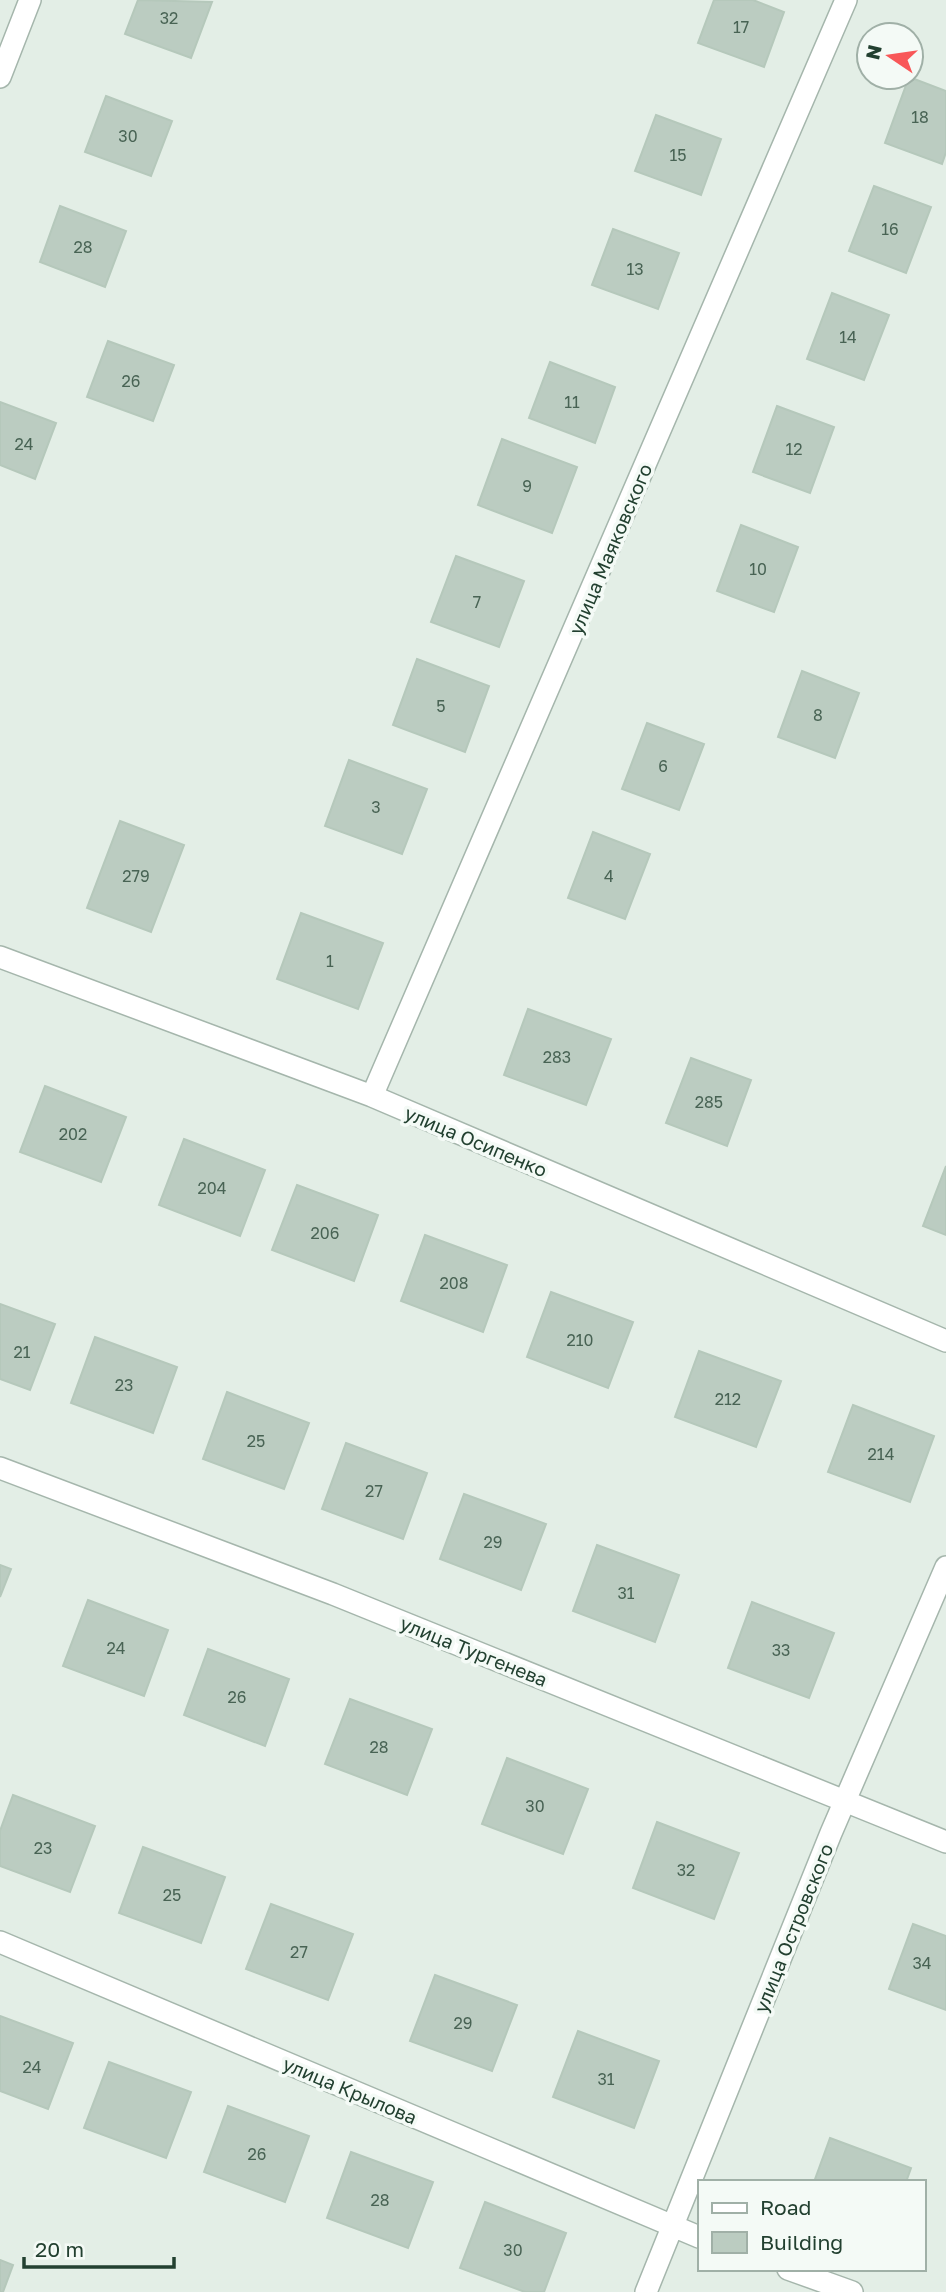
<svg xmlns="http://www.w3.org/2000/svg" width="946" height="2292" viewBox="0 0 946 2292" font-family="'Golos Text',sans-serif">
  <style>
    .building { fill: #bbccc1; stroke: #b5c8bb; stroke-width: 2 }
    .lines { fill: none; stroke-linecap: round; stroke-linejoin: round }
    .street-casing { stroke: #a5b6ac; stroke-width: 24 }
    .street { stroke: #fff; stroke-width: 21 }
    .labels { text-anchor: middle; dominant-baseline: central; stroke-width: 7; stroke-linejoin: round; paint-order: stroke }
    .number-label { font-size: 16px; fill: #486354 }
    .street-label { font-size: 19px; fill: #224030; stroke: #f4faf6 }
  </style>
  <rect width="100%" height="100%" fill="#e3eee6"/>
  <path class="building" d="M138,0L212,2L191,58L125,34Z
    M714,0H753L784,12L764,67L698,43Z
    M909,77L946,91V152L942,164L885,143Z
    M106,96L172,121L151,176L85,152Z
    M656,115L721,139L701,195L635,171Z
    M874,186L931,207L906,273L849,251Z
    M60,206L126,231L105,287L40,262Z
    M613,229L679,253L658,309L592,285Z
    M832,293L889,315L864,380L807,359Z
    M108,341L174,365L153,421L87,397Z
    M550,362L615,387L595,443L529,418Z
    M0,402L56,423L35,479L0,465Z
    M777,406L834,427L810,493L753,472Z
    M502,439L577,467L552,533L478,505Z
    M741,525L798,547L774,612L717,591Z
    M456,556L524,581L499,647L431,622Z
    M417,659L489,686L465,752L393,725Z
    M802,671L859,693L835,758L778,737Z
    M647,723L704,744L679,810L622,789Z
    M349,760L427,789L402,854L325,826Z
    M120,821L184,845L151,932L87,908Z
    M593,832L650,854L625,919L568,898Z
    M301,913L383,943L358,1009L277,979Z
    M528,1009L611,1039L586,1105L504,1075Z
    M691,1058L751,1080L727,1146L666,1123Z
    M45,1086L126,1117L101,1182L20,1152Z
    M184,1139L265,1170L240,1236L159,1205Z
    M946,1166V1235L923,1226Z
    M297,1185L378,1215L354,1281L272,1250Z
    M425,1235L507,1265L483,1332L401,1301Z
    M551,1292L633,1322L608,1388L527,1357Z
    M0,1304L55,1324L30,1390L0,1379Z
    M95,1337L177,1367L153,1433L71,1403Z
    M699,1351L781,1381L756,1447L675,1417Z
    M227,1392L309,1423L284,1489L203,1459Z
    M853,1405L934,1436L910,1502L828,1472Z
    M346,1443L427,1473L403,1539L322,1509Z
    M464,1494L546,1524L521,1590L440,1559Z
    M597,1545L679,1575L655,1642L573,1611Z
    M0,1565L11,1569L0,1597Z
    M88,1600L168,1630L144,1696L63,1666Z
    M752,1602L834,1633L809,1698L728,1668Z
    M208,1649L289,1679L265,1746L184,1715Z
    M350,1699L432,1729L407,1795L325,1764Z
    M507,1758L588,1789L563,1854L482,1824Z
    M13,1795L95,1826L70,1892L0,1866V1831Z
    M657,1822L739,1853L714,1919L633,1888Z
    M143,1847L225,1877L201,1943L119,1913Z
    M271,1904L353,1934L328,2000L246,1969Z
    M913,1924L946,1936V2010L889,1989Z
    M435,1975L517,2005L492,2071L410,2041Z
    M0,2016L73,2043L48,2109L0,2091Z
    M578,2031L659,2061L634,2128L553,2097Z
    M109,2062L191,2092L166,2158L84,2128Z
    M228,2106L309,2136L285,2202L204,2172Z
    M830,2138L911,2168L906,2182H814Z
    M351,2152L433,2182L408,2248L327,2218Z
    M485,2202L566,2233L544,2292H525L460,2268Z
    M0,2260L13,2265L3,2292H0Z"/>
  <g class="lines">
    <g class="street-casing">
      <path id="street" d="M0,77L30,0
        M0,957L372,1096L946,1341
        M372,1096L846,0
        M0,1468L333,1594L946,1842
        M0,1942L699,2237
        M788,2269L852,2292
        M646,2292L831,1833L946,1567"/>
    </g>
    <use href="#street" class="street"/>
  </g>
  <g class="labels">
    <g class="number-label">
      <text x="169" y="18">32</text>
      <text x="741" y="27">17</text>
      <text x="920" y="117">18</text>
      <text x="128" y="136">30</text>
      <text x="678" y="155">15</text>
      <text x="890" y="229">16</text>
      <text x="83" y="247">28</text>
      <text x="635" y="269">13</text>
      <text x="848" y="337">14</text>
      <text x="131" y="381">26</text>
      <text x="572" y="402">11</text>
      <text x="24" y="444">24</text>
      <text x="794" y="449">12</text>
      <text x="527" y="486">9</text>
      <text x="758" y="569">10</text>
      <text x="477" y="602">7</text>
      <text x="441" y="706">5</text>
      <text x="818" y="715">8</text>
      <text x="663" y="766">6</text>
      <text x="376" y="807">3</text>
      <text x="136" y="876">279</text>
      <text x="609" y="876">4</text>
      <text x="330" y="961">1</text>
      <text x="557" y="1057">283</text>
      <text x="709" y="1102">285</text>
      <text x="73" y="1134">202</text>
      <text x="212" y="1188">204</text>
      <text x="325" y="1233">206</text>
      <text x="454" y="1283">208</text>
      <text x="580" y="1340">210</text>
      <text x="22" y="1352">21</text>
      <text x="124" y="1385">23</text>
      <text x="728" y="1399">212</text>
      <text x="256" y="1441">25</text>
      <text x="881" y="1454">214</text>
      <text x="374" y="1491">27</text>
      <text x="493" y="1542">29</text>
      <text x="626" y="1593">31</text>
      <text x="116" y="1648">24</text>
      <text x="781" y="1650">33</text>
      <text x="237" y="1697">26</text>
      <text x="379" y="1747">28</text>
      <text x="535" y="1806">30</text>
      <text x="43" y="1848">23</text>
      <text x="686" y="1870">32</text>
      <text x="172" y="1895">25</text>
      <text x="299" y="1952">27</text>
      <text x="922" y="1963">34</text>
      <text x="463" y="2023">29</text>
      <text x="32" y="2067">24</text>
      <text x="606" y="2079">31</text>
      <text x="257" y="2154">26</text>
      <text x="380" y="2200">28</text>
      <text x="513" y="2250">30</text>
    </g>
    <g class="street-label">
      <text transform="translate(610 549) rotate(-67)">улица Маяковского</text>
      <text transform="translate(476 1141) rotate(23)">улица Осипенко</text>
      <text transform="translate(474 1651) rotate(22)">улица Тургенева</text>
      <text transform="translate(793 1928) rotate(-68)">улица Островского</text>
      <text transform="translate(350 2090) rotate(23)">улица Крылова</text>
    </g>
  </g>
  <rect x="698" y="2180" width="228" height="91" fill="#f4faf6" stroke="#a0b0a7" stroke-width="2"/>
  <rect x="712" y="2203" width="35" height="10" fill="#ffffff" stroke="#a0b0a7" stroke-width="2"/>
  <text x="760" y="2215" font-size="21" fill="#224030">Road</text>
  <rect x="712" y="2232" width="35" height="21" fill="#bbccc1" stroke="#a0b0a7" stroke-width="2"/>
  <text x="760" y="2250" font-size="21" fill="#224030">Building</text>
  <g transform="translate(890 56) rotate(283)"><circle r="33" fill="#f4faf6" stroke="#a0b0a7" stroke-width="2"/>
  <path d="M0-5L12 26L0 18L-12 26Z" fill="#f85758"/>
  <text y="-10" font-size="19" font-weight="bold" text-anchor="middle" fill="#224030">N</text>
  </g>
  <path d="M24 2257v10h150v-10" fill="none" stroke="#224030" stroke-width="3.5"/>
  <text x="35" y="2257" font-size="21" fill="#224030" stroke="#f4faf6" stroke-width="5" paint-order="stroke">20 m</text>
</svg>
